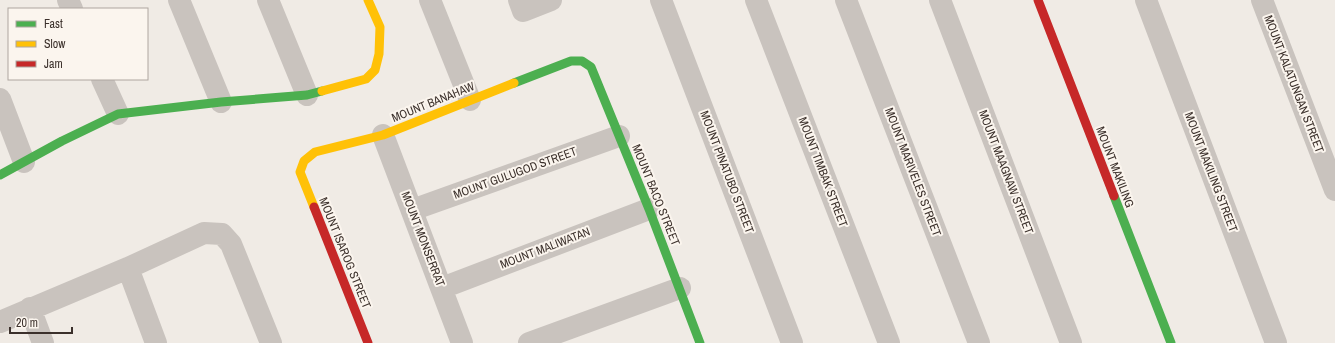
<svg xmlns="http://www.w3.org/2000/svg" width="1335" height="343" viewBox="0 0 1335 343" font-family="'Archivo Narrow',sans-serif">
  <style>
    .lines { fill: none; stroke-linecap: round; stroke-linejoin: round }
    .street { stroke: #c9c3be; stroke-width: 22 }
    .fast { stroke: #4caf50; stroke-width: 9 }
    .slow { stroke: #ffc107; stroke-width: 9 }
    .jam { stroke: #c62828; stroke-width: 9 }
    .labels { text-anchor: middle; dominant-baseline: central; stroke-width: 4; stroke-linejoin: round; paint-order: stroke }
    .street-label { font-size: 12px; fill: #3b302b; stroke: #fbf5ee }
  </style>
  <rect width="100%" height="100%" fill="#f0ebe5"/>
  <g class="lines">
    <path class="street" d="M68,0L72,9
      M179,0L221,102
      M268,0L307,95
      M430,0L470,100
      M519,0L523,11L551,0
      M661,0L792,343
      M756,0L889,343
      M846,0L979,343
      M940,0L1071,343
      M1146,0L1276,343
      M1262,0L1335,190
      M102,79L118,114
      M0,99L24,162
      M383,135L462,343
      M412,210L619,136
      M128,268L156,343
      M442,288L649,209
      M30,308L43,343
      M0,322L128,268L204,233L222,234L231,244L271,343
      M529,343L680,288"/>
    <path class="fast" d="M514,83L571,61H582L591,67L649,209L700,343
      M0,175L62,141L118,114L221,102L307,95L322,91
      M1114,196L1171,343"/>
    <path class="slow" d="M322,91L366,79L375,70L379,54L380,27L368,0
      M314,207L300,172L304,161L315,152L383,135L514,83"/>
    <path class="jam" d="M1038,0L1114,196
      M314,207L368,343"/>
  </g>
  <g class="labels">
    <g class="street-label">
      <text transform="translate(1294 84) rotate(69)">MOUNT KALATUNGAN STREET</text>
      <text transform="translate(433 102) rotate(-22)">MOUNT BANAHAW</text>
      <text transform="translate(1115 167) rotate(69)">MOUNT MAKILING</text>
      <text transform="translate(727 172) rotate(69)">MOUNT PINATUBO STREET</text>
      <text transform="translate(823 172) rotate(69)">MOUNT TIMBAK STREET</text>
      <text transform="translate(913 172) rotate(69)">MOUNT MARIVELES STREET</text>
      <text transform="translate(1006 172) rotate(69)">MOUNT MAAGNAW STREET</text>
      <text transform="translate(1211 172) rotate(69)">MOUNT MAKILING STREET</text>
      <text transform="translate(515 173) rotate(-20)">MOUNT GULUGOD STREET</text>
      <text transform="translate(656 195) rotate(68)">MOUNT BACO STREET</text>
      <text transform="translate(423 239) rotate(69)">MOUNT MONSERRAT</text>
      <text transform="translate(545 248) rotate(-21)">MOUNT MALIWATAN</text>
      <text transform="translate(345 253) rotate(68)">MOUNT ISAROG STREET</text>
    </g>
  </g>
  <rect x="8" y="8" width="140" height="72" fill="#fbf5ee" stroke="#aea6a0"/>
  <rect x="16" y="21" width="20" height="6" fill="#4caf50" stroke="#aea6a0"/>
  <text x="44" y="28" font-size="12" fill="#3b302b">Fast</text>
  <rect x="16" y="41" width="20" height="6" fill="#ffc107" stroke="#aea6a0"/>
  <text x="44" y="48" font-size="12" fill="#3b302b">Slow</text>
  <rect x="16" y="61" width="20" height="6" fill="#c62828" stroke="#aea6a0"/>
  <text x="44" y="68" font-size="12" fill="#3b302b">Jam</text>
  <path d="M10 327v6h62v-6" fill="none" stroke="#3b302b" stroke-width="2"/>
  <text x="16" y="327" font-size="12" fill="#3b302b" stroke="#fbf5ee" stroke-width="3" paint-order="stroke">20 m</text>
</svg>
